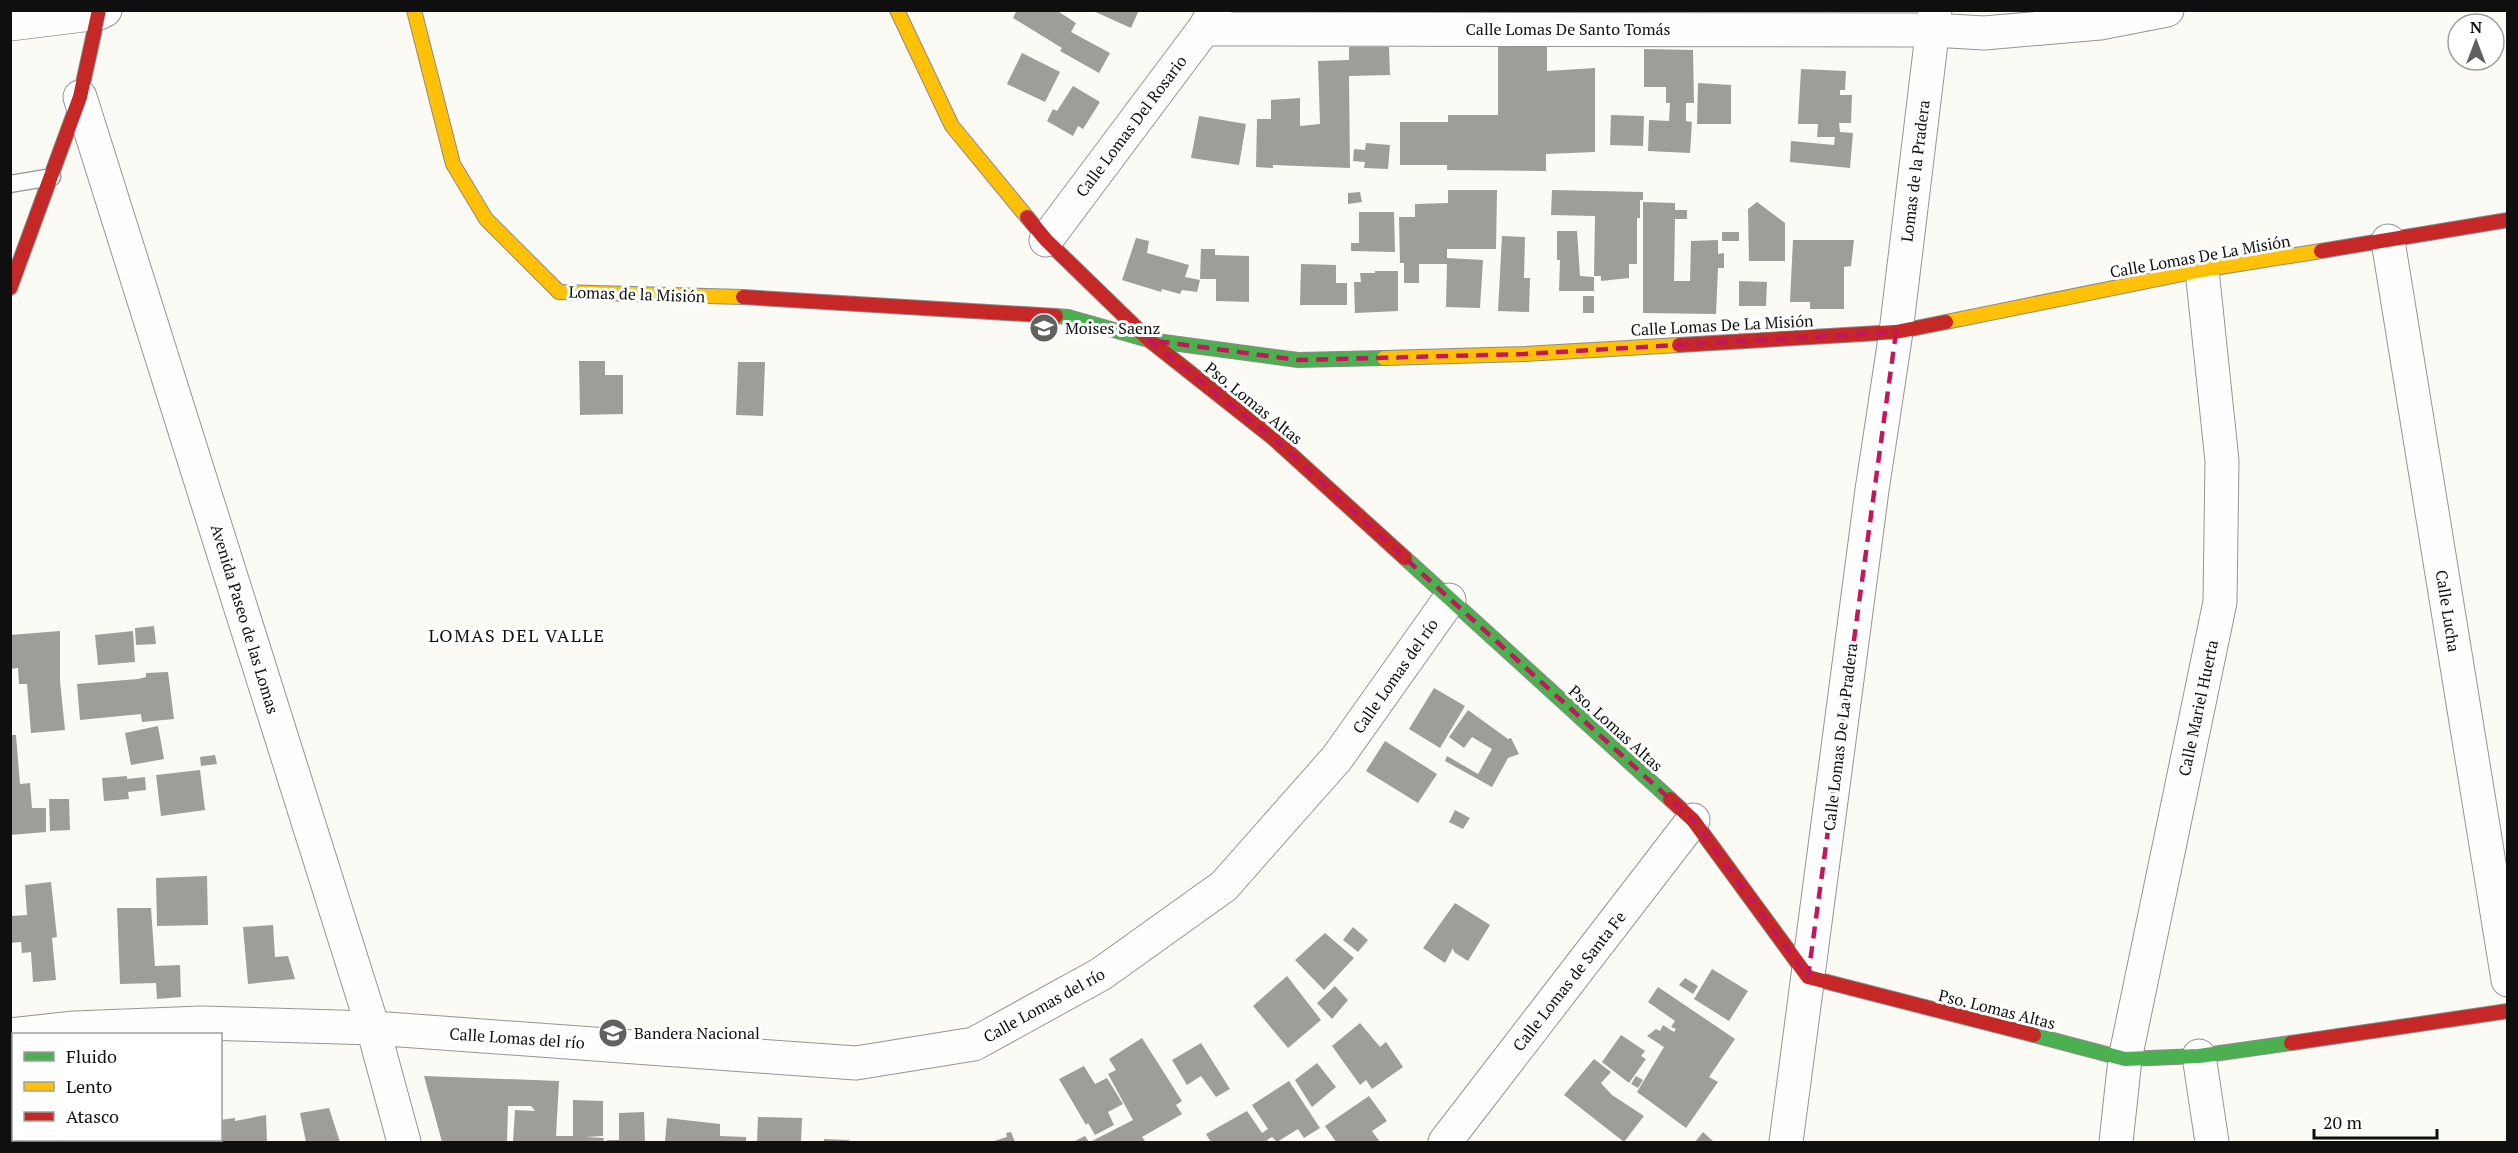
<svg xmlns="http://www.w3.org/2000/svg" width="2518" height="1153" viewBox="0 0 2518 1153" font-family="'PT Serif',serif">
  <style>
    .building { fill: #9f9d9a }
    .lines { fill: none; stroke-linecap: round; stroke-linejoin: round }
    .lane-casing { stroke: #959593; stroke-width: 19 }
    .street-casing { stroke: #959593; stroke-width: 35 }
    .fast-casing { stroke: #8c8b89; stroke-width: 16 }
    .slow-casing { stroke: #8c8b89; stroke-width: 16 }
    .jam-casing { stroke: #8c8b89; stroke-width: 16 }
    .lane { stroke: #fefefe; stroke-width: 16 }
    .street { stroke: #fefefe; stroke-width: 33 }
    .fast { stroke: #4caf50; stroke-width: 14 }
    .slow { stroke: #ffc107; stroke-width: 14 }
    .jam { stroke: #c62828; stroke-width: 14 }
    .marked { fill: none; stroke: #c2185b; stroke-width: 4.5; stroke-dasharray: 12 8; stroke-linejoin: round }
    .labels { text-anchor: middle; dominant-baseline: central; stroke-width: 6; stroke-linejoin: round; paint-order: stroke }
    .street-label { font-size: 16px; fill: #0f0f0f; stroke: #fff }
    .poi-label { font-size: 16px; fill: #0f0f0f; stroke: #fff; text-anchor: start }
    .neighbourhood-label { font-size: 18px; letter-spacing: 1.5px; fill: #0f0f0f; stroke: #fff }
  </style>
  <rect width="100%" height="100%" fill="#fbfaf5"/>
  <path class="building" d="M1017,10H1056L1076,23L1071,32L1110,53L1099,73L1060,51L1062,48L1013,18Z
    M1091,10H1139L1131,28Z
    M1349,47H1389L1390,75L1349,76L1350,168L1273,165V168L1256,167L1257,119H1271V100L1300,98V126L1320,124L1318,61L1349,60Z
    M1498,47H1547V71L1595,68V152L1546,154V171L1447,170V165H1400V122H1448V115H1498Z
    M1644,49L1693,50L1694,103H1686V121L1692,122L1690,153L1648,151L1649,120L1669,121L1670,103H1666V87H1644Z
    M1022,53L1060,72L1045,102L1007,84Z
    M1801,69L1846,71L1845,90H1840V95H1852L1851,123H1839L1840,132L1853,133L1850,168L1790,162L1791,141L1834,145L1835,137H1817L1818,124H1798Z
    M1698,83L1731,85V124H1697Z
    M1073,86L1100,102L1083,129L1078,126L1073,136L1047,121L1053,109L1057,111Z
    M1611,115L1644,116L1643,146L1610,145Z
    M1199,116L1246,124L1239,165L1191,158Z
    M1366,143L1390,145L1388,169L1364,168L1365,162L1353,161L1354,149L1365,150Z
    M1448,190H1497L1496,249H1447V258L1483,260L1480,308L1446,307L1447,264H1419V283H1404V263H1400L1399,217H1415V204L1448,203Z
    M1552,190L1643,192V200H1640V218H1637V264H1629V278L1601,281V276H1594L1595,216L1551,215Z
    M1360,192L1362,202L1348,204V193Z
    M1643,202L1675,203V210H1687V219H1675L1674,281H1690L1691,241L1718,240V254L1724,253V268H1718L1716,314L1643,313Z
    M1757,202L1785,223V261H1749L1748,209Z
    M1359,212H1394L1395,252L1351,251V243H1359Z
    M1557,231H1577L1580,276L1594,277V291H1559L1560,260H1557Z
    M1722,232H1739V241H1722Z
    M1502,236L1525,237L1524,278H1530L1529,312L1498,311Z
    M1136,238L1149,241L1147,253L1189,265L1185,277L1200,280L1197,292L1182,290L1180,294L1162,289L1161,292L1122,280Z
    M1793,240H1854L1851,266L1844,267V309H1810V302H1790Z
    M1201,249H1215V255L1249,256V302L1216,301V279H1200Z
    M1301,264L1336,265V283H1347V305H1300Z
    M1375,271H1398V311L1355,313L1354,282H1361L1360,273H1375Z
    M1739,281L1767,282L1766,306H1739Z
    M1583,296H1594V313H1583Z
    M579,361H605V375H623V414L580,415Z
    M738,362H765L763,416L736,415Z
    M154,626L156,644L136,645L135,628Z
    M60,631V681L65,730L31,733L27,684H19L18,668L10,669V635Z
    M133,631L135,662L98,665L95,635Z
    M168,672L174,719L142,722L141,714L80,720L77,684L138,679L146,677V673Z
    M1434,688L1465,706L1440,748L1409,729Z
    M1468,710L1508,739L1511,738L1519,754L1508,758L1492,787L1445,761L1447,756L1478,774L1492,749L1472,737L1464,748L1449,737Z
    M158,726L164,759L131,765L125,733Z
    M10,735H16L20,784L30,783L32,808H46V832L10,835Z
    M1385,741L1437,774L1418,803L1366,771Z
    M215,755L217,764L201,766L200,757Z
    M200,770L205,810L161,816L156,775Z
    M127,776V779L145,777L146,790L128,792L129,799L104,801L102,778Z
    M49,799H69L70,830L50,831Z
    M1455,810L1470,818L1463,829L1449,822Z
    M207,876L208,925L157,926L156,878Z
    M51,882L57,937L52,938L56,980L33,982L31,952L22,953L21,942L10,943V916L27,915L25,885Z
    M1455,903L1490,925L1468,961L1454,952L1453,948L1445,963L1423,948Z
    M117,908H151L155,966L180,965L181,997L157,999L156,983L120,984Z
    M273,925L275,957L288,956L295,979L248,984L243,927Z
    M1353,927L1368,940L1358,952L1343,940Z
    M1325,933L1354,958L1324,990L1295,960Z
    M1712,969L1748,991L1729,1021L1694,999Z
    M1287,976L1321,1020L1288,1048L1253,1006Z
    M1685,978L1698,986L1693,994L1679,985Z
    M1335,986L1348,1000L1332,1019L1317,1003Z
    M1658,987L1735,1039L1709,1077L1718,1082L1686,1128L1637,1092L1664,1047L1647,1036L1656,1029L1660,1031L1663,1025L1674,1032L1676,1029L1671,1027L1675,1021L1648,1002Z
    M1360,1023L1380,1047L1386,1042L1403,1067L1372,1089L1366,1080L1360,1085L1332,1046Z
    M1621,1035L1645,1051L1641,1056L1646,1059L1629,1083L1602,1062Z
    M1142,1038L1182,1101L1176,1105L1182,1114L1142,1137L1145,1141L1143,1142H1090L1133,1120L1108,1074L1116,1070L1109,1059Z
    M1201,1043L1230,1089L1216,1097L1201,1076L1187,1085L1172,1060Z
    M1594,1059L1611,1072L1601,1083L1612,1095L1644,1116L1624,1142L1564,1095Z
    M1317,1063L1336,1087L1312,1107L1295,1080Z
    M1084,1066L1095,1084L1107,1078L1123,1104L1108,1112L1114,1125L1095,1135L1088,1123L1086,1125L1059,1079Z
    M424,1076L559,1081L556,1136H573V1100L603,1101V1136L586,1137L604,1138L603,1142H513L515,1110L535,1111L531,1106H508L507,1142H442Z
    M1636,1076L1643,1080L1638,1088L1631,1084Z
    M1289,1081L1320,1128L1304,1138L1298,1129L1277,1142L1272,1137L1267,1140L1269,1142H1211L1206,1134L1247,1111L1262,1133L1268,1129L1252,1105Z
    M1369,1096L1387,1121L1372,1131L1380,1142H1336L1325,1126Z
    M329,1108L340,1142H306L300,1113Z
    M644,1112L645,1142H607V1140H619V1113Z
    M266,1115L267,1142H161V1140H220V1120L235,1118V1121Z
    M758,1117L802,1118L801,1142H757Z
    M667,1118L720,1124V1136L746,1137V1142H665Z
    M10,1125H14V1140H81L82,1142H10Z
    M1011,1132L1015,1142H991L1007,1137L1006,1133Z
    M1703,1132L1714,1142H1695Z
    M1085,1136L1089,1142H1073Z
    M824,1139L849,1140V1142H824Z
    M104,1140H150V1142H105Z"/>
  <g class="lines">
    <g class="lane-casing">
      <path id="lane" d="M10,184L52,177"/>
    </g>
    <g class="street-casing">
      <path id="street" d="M10,24L99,13L105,10
        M1204,29L1933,30L1984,33L2100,23L2167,10
        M80,97L373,1028L404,1142
        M1046,240L1204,29L1215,10
        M2388,241L2508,980
        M10,1035L74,1028L201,1023L373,1028L856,1063L974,1044L1101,974L1224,886L1337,758L1449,600
        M2199,1056L2212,1142
        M1445,1142L1693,820
        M1786,1142L1872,490L1896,332L1935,10
        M2116,1142L2125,1059L2220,602L2222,461L2202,270"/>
    </g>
    <g class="fast-casing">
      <path id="fast" d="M1056,316L1068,317L1149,340L1298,360L1384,358
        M1405,558L1670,799
        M2034,1035L2125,1059L2199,1056L2291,1043"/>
    </g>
    <g class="slow-casing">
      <path id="slow" d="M414,10L453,164L486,219L559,292L743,297
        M897,10L952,126L1027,217
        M1946,322L2202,270L2321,251
        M1384,358L1525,354L1679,345"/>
    </g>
    <g class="jam-casing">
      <path id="jam" d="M1027,217L1046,240L1149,340L1273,438L1405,558
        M2321,251L2508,220
        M10,288L80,97L99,10
        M743,297L1056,316
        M1679,345L1896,332L1946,322
        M1670,799L1693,820L1808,977L2034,1035
        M2291,1043L2508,1011"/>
    </g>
    <use href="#lane" class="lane"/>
    <use href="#street" class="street"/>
    <use href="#fast" class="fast"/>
    <use href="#slow" class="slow"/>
    <use href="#jam" class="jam"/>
  </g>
  <path class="marked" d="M1896,332L1808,977L1693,820L1273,438L1149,340L1298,360L1525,354Z"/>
  <defs>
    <g id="school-disc" transform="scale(1.5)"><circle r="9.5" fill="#626160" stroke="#fff"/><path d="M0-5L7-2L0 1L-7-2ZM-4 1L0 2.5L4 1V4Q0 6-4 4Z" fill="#fff"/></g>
  </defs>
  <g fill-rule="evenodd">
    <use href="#school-disc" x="1044" y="328"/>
    <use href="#school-disc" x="613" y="1033"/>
  </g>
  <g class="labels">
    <g class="street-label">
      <text x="1568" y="29">Calle Lomas De Santo Tomás</text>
      <text transform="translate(1131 126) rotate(-53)">Calle Lomas Del Rosario</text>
      <text transform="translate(1915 171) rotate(-83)">Lomas de la Pradera</text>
      <text transform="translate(2200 256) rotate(-10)">Calle Lomas De La Misión</text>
      <text transform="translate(637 294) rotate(2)">Lomas de la Misión</text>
      <text transform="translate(1722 325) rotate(-3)">Calle Lomas De La Misión</text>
      <text transform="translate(1254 403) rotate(39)">Pso. Lomas Altas</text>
      <text transform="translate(2448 611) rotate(81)">Calle Lucha</text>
      <text transform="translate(245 619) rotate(73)">Avenida Paseo de las Lomas</text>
      <text transform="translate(1395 676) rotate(-55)">Calle Lomas del río</text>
      <text transform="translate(2198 708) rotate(-78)">Calle Mariel Huerta</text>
      <text transform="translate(1616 728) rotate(42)">Pso. Lomas Altas</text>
      <text transform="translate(1840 737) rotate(-83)">Calle Lomas De La Pradera</text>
      <text transform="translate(1569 981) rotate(-52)">Calle Lomas de Santa Fe</text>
      <text transform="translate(1044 1005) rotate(-29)">Calle Lomas del río</text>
      <text transform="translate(1997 1009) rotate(14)">Pso. Lomas Altas</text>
      <text transform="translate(517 1038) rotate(4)">Calle Lomas del río</text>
    </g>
    <g class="poi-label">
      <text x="1065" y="328">Moises Saenz</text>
      <text x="634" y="1033">Bandera Nacional</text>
    </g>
    <g class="neighbourhood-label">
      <text x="517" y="635">LOMAS DEL VALLE</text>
    </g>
  </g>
  <rect width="2518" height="1153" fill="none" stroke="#0f0f0f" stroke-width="24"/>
  <rect x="12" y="1033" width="210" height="108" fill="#ffffff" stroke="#9f9f9f" stroke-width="1.5"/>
  <rect x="24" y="1052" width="30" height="9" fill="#4caf50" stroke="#9f9f9f" stroke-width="1.5"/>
  <text x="66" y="1063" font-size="18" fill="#0f0f0f">Fluido</text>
  <rect x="24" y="1082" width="30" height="9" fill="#ffc107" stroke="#9f9f9f" stroke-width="1.5"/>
  <text x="66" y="1093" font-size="18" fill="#0f0f0f">Lento</text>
  <rect x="24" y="1112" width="30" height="9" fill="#c62828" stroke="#9f9f9f" stroke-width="1.5"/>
  <text x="66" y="1123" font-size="18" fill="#0f0f0f">Atasco</text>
  <g transform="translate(2476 42)"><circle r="28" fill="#ffffff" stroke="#9f9f9f" stroke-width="1.5"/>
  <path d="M0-4.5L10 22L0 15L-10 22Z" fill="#626160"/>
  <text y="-9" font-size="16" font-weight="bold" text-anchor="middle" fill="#0f0f0f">N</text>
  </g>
  <path d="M2314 1129v9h123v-9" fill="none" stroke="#0f0f0f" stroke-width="3"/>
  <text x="2323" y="1129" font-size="18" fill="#0f0f0f" stroke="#ffffff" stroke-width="4.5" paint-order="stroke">20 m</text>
</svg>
